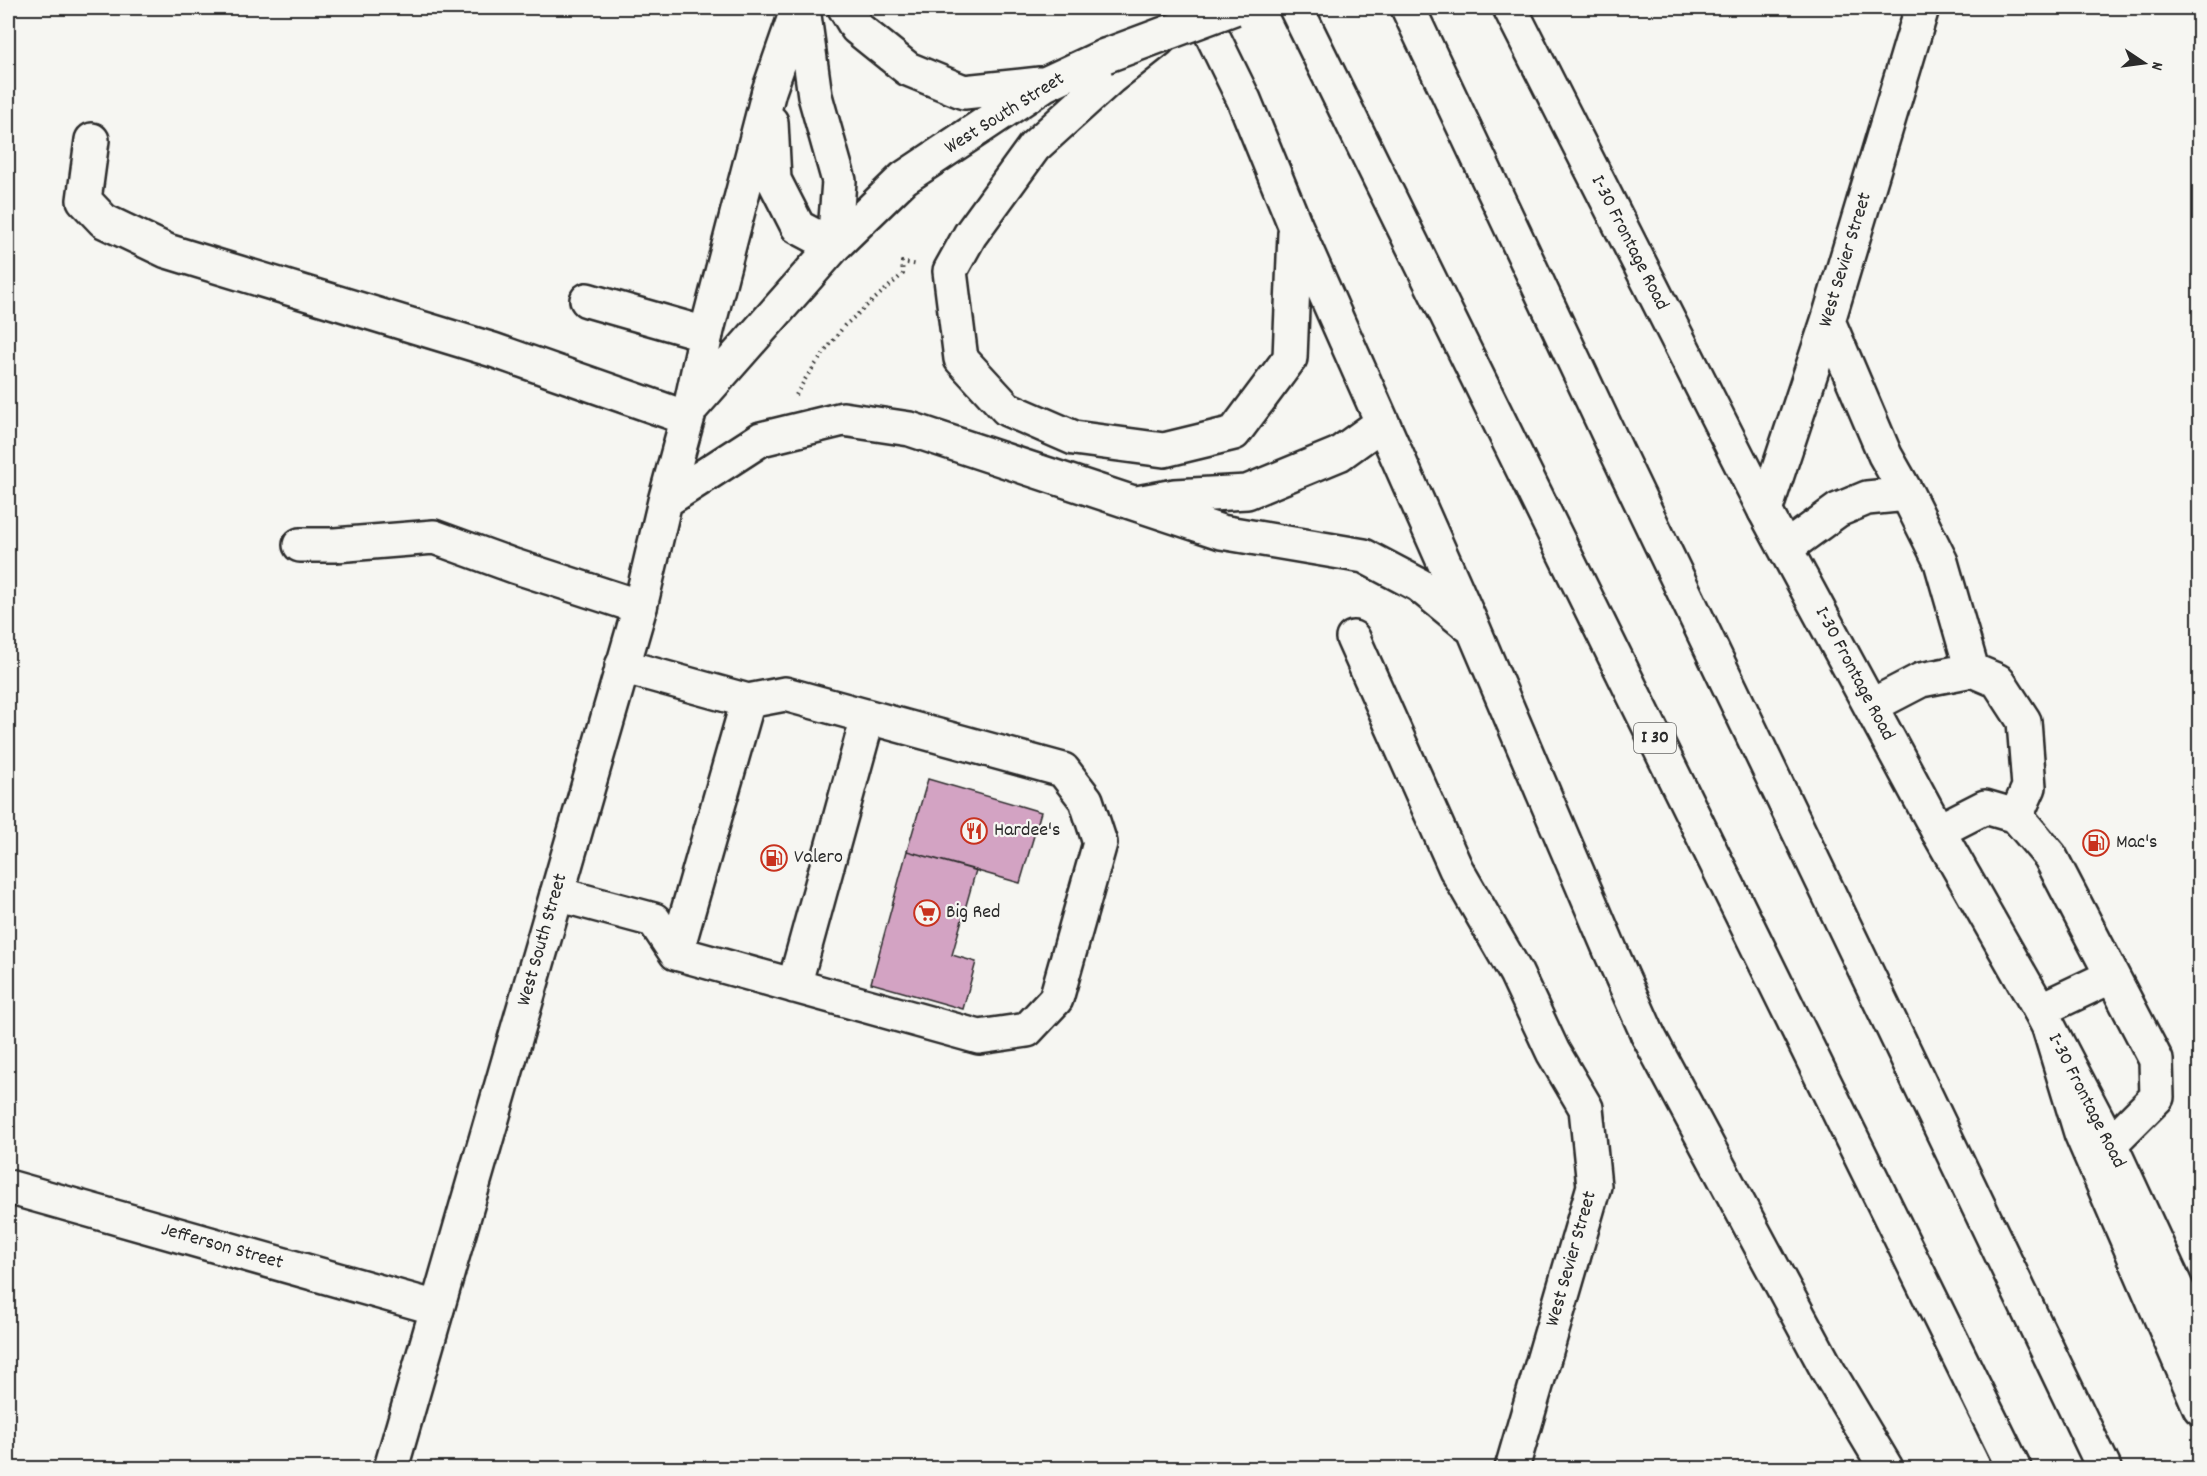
<svg xmlns="http://www.w3.org/2000/svg" width="2207" height="1476" viewBox="0 0 2207 1476" font-family="Dekko,sans-serif">
  <style>
    .building { fill: #d3a3c3; stroke: #2b2b2b; stroke-width: 1.5 }
    .lines { fill: none; stroke-linecap: round; stroke-linejoin: round }
    .minor-casing { stroke: #2b2b2b; stroke-width: 38 }
    .major-casing { stroke: #2b2b2b; stroke-width: 38 }
    .highway-casing { stroke: #2b2b2b; stroke-width: 38 }
    .path { stroke: #2b2b2b; stroke-width: 4; stroke-dasharray: 1.5 4.5; stroke-linecap: butt }
    .minor { stroke: #f6f6f2; stroke-width: 33 }
    .major { stroke: #f6f6f2; stroke-width: 33 }
    .highway { stroke: #f6f6f2; stroke-width: 33 }
    .major-bridge-casing { stroke: #2b2b2b; stroke-width: 38; stroke-linecap: butt }
    .major-bridge { stroke: #f6f6f2; stroke-width: 33 }
    .labels { text-anchor: middle; dominant-baseline: central; stroke-width: 4.5; stroke-linejoin: round; paint-order: stroke }
    .shield { fill: #f6f6f2; stroke: #686867; stroke-width: 1.5 }
    .shield-label { font-size: 18px; font-weight: bold; fill: #2b2b2b }
    .street-label { font-size: 20px; fill: #2b2b2b; stroke: #f6f6f2 }
    .poi-label { font-size: 20px; fill: #2b2b2b; stroke: #f6f6f2; text-anchor: start }
  </style>
  <rect width="100%" height="100%" fill="#f6f6f2"/>
  <filter id="ink" filterUnits="userSpaceOnUse"><feTurbulence type="fractalNoise" baseFrequency=".0167" numOctaves="2"/><feDisplacementMap in="SourceGraphic" scale="12" xChannelSelector="R" yChannelSelector="G"/><feConvolveMatrix kernelMatrix="1 2 1 2 8 2 1 2 1" color-interpolation-filters="sRGB"/></filter>
  <g filter="url(#ink)">
    <path class="building" d="M928,779L1041,812L1020,883L907,851Z
      M907,851L976,870L952,955L976,962L963,1009L871,983Z"/>
    <g class="lines">
      <g class="minor-casing">
        <path id="minor" d="M92,140L84,200L104,221L167,251L493,350L687,418
          M587,300L706,334
          M1828,321L1885,455L1907,494L1941,562L1972,670
          M1765,511L1828,321L1922,8
          M300,545H335L434,537L514,566L640,607
          M1786,548L1838,510L1867,498L1907,494
          M1353,638L1456,869L1516,973L1553,1052L1586,1108L1594,1186L1512,1468
          M1871,706L1921,680L1972,670L1998,681L2024,721L2029,787L2016,816
          M1938,831L1985,807L2016,816L2050,856L2156,1060L2157,1097L2110,1144
          M557,894L654,920L676,953L979,1037L1027,1030L1056,999L1100,843L1086,800L1063,770L785,694L748,701L622,666
          M676,953L748,701
          M794,986L868,717
          M2040,1010L2112,976
          M8,1187L437,1308"/>
      </g>
      <g class="major-casing">
        <path id="major" d="M845,8L857,28L908,69L964,92L1040,84
          M1199,8L1244,100L1295,225L1474,630L1611,952L1648,1035
          M1510,8L1765,511L1938,831L2040,1010L2110,1144L2200,1339
          M1159,39L1111,77L1034,147L970,235L950,271L961,359L1007,409L1074,438L1164,450L1234,433L1290,358L1295,233
          M771,122L774,180L798,227L834,246L839,181L815,96L803,8
          M691,408L834,246L904,178L1045,84L1105,56
          M665,501L761,439L843,419L910,429L1221,532L1364,556L1419,585L1468,625
          M1137,503L1175,496L1247,492L1339,454L1382,423
          M391,1468L640,607L665,501L690,409L706,334L769,91L798,8"/>
      </g>
      <g class="highway-casing">
        <path id="highway" d="M1296,8L2014,1468
          M1408,8L1617,452L2104,1468
          M2050,1031L2081,1133L2200,1408
          M1648,1035L1827,1369L1886,1468"/>
      </g>
      <path class="path" d="M796,395L807,376L844,326L903,274L902,262L918,265"/>
      <use href="#minor" class="minor"/>
      <use href="#major" class="major"/>
      <use href="#highway" class="highway"/>
      <g class="major-bridge-casing">
        <path id="major-bridge" d="M1105,56L1234,8"/>
      </g>
      <use href="#major-bridge" class="major-bridge"/>
    </g>
  </g>
  <defs>
    <g id="restaurant-ring" transform="scale(1.35)"><circle r="9.5" fill="#f6f6f2" stroke="#c8321e" stroke-width="1.5"/><path d="M-5-6h1v4h1v-4h1v4h1v-4h1v5L-1.5 .5V6h-2V.5L-5-1ZM5-6V6H3V1.5H1.5Q1.5-4 5-6Z" fill="#c8321e"/></g>
    <g id="fuel-ring" transform="scale(1.35)"><circle r="9.5" fill="#f6f6f2" stroke="#c8321e" stroke-width="1.5"/><path d="M-5.5-6h7V0h2V4h1.3V-2.5L3-4.5l.8-.8L6-3V5H2.5V1h-1V6h-7ZM-4.2-4.7v3.2H.2V-4.7Z" fill="#c8321e"/></g>
    <g id="supermarket-ring" transform="scale(1.35)"><circle r="9.5" fill="#f6f6f2" stroke="#c8321e" stroke-width="1.5"/><path d="M-6-5.5h2.5l.6 2H6L4.5 2H-2.5L-4.4-4H-6ZM-1.5 3.2a1.3 1.3 0 1 0 .1 0ZM3 3.2a1.3 1.3 0 1 0 .1 0Z" fill="#c8321e"/></g>
  </defs>
  <g fill-rule="evenodd">
    <use href="#restaurant-ring" x="974" y="831"/>
    <use href="#fuel-ring" x="2096" y="843"/>
    <use href="#fuel-ring" x="774" y="858"/>
    <use href="#supermarket-ring" x="927" y="913"/>
  </g>
  <g class="labels">
    <rect class="shield" x="1634" y="723" width="42" height="30" rx="4.5"/>
    <g class="shield-label">
      <text x="1655" y="738">I 30</text>
    </g>
    <g class="street-label">
      <text transform="translate(1005 114) rotate(-32)">West South Street</text>
      <text transform="translate(1629 243) rotate(63)">I-30 Frontage Road</text>
      <text transform="translate(1846 260) rotate(-73)">West Sevier Street</text>
      <text transform="translate(1854 674) rotate(62)">I-30 Frontage Road</text>
      <text transform="translate(543 940) rotate(-74)">West South Street</text>
      <text transform="translate(2086 1101) rotate(63)">I-30 Frontage Road</text>
      <text transform="translate(222 1247) rotate(16)">Jefferson Street</text>
      <text transform="translate(1572 1259) rotate(-74)">West Sevier Street</text>
    </g>
    <g class="poi-label">
      <text x="994" y="831">Hardee's</text>
      <text x="2116" y="843">Mac's</text>
      <text x="794" y="858">Valero</text>
      <text x="946" y="913">Big Red</text>
    </g>
  </g>
  <rect width="2207" height="1476" fill="none" stroke="#f6f6f2" stroke-width="30"/>
  <rect x="15" y="15" width="2177" height="1446" fill="none" stroke="#2b2b2b" stroke-width="2" filter="url(#ink)"/>
  <g transform="translate(2144 63) rotate(103)" stroke="#f6f6f2" stroke-width="4.5" paint-order="stroke">
  <path d="M0-4.5L10 22L0 15L-10 22Z" fill="#2b2b2b"/>
  <text y="-9" font-size="16" font-weight="bold" text-anchor="middle" fill="#2b2b2b">N</text>
  </g>
</svg>
